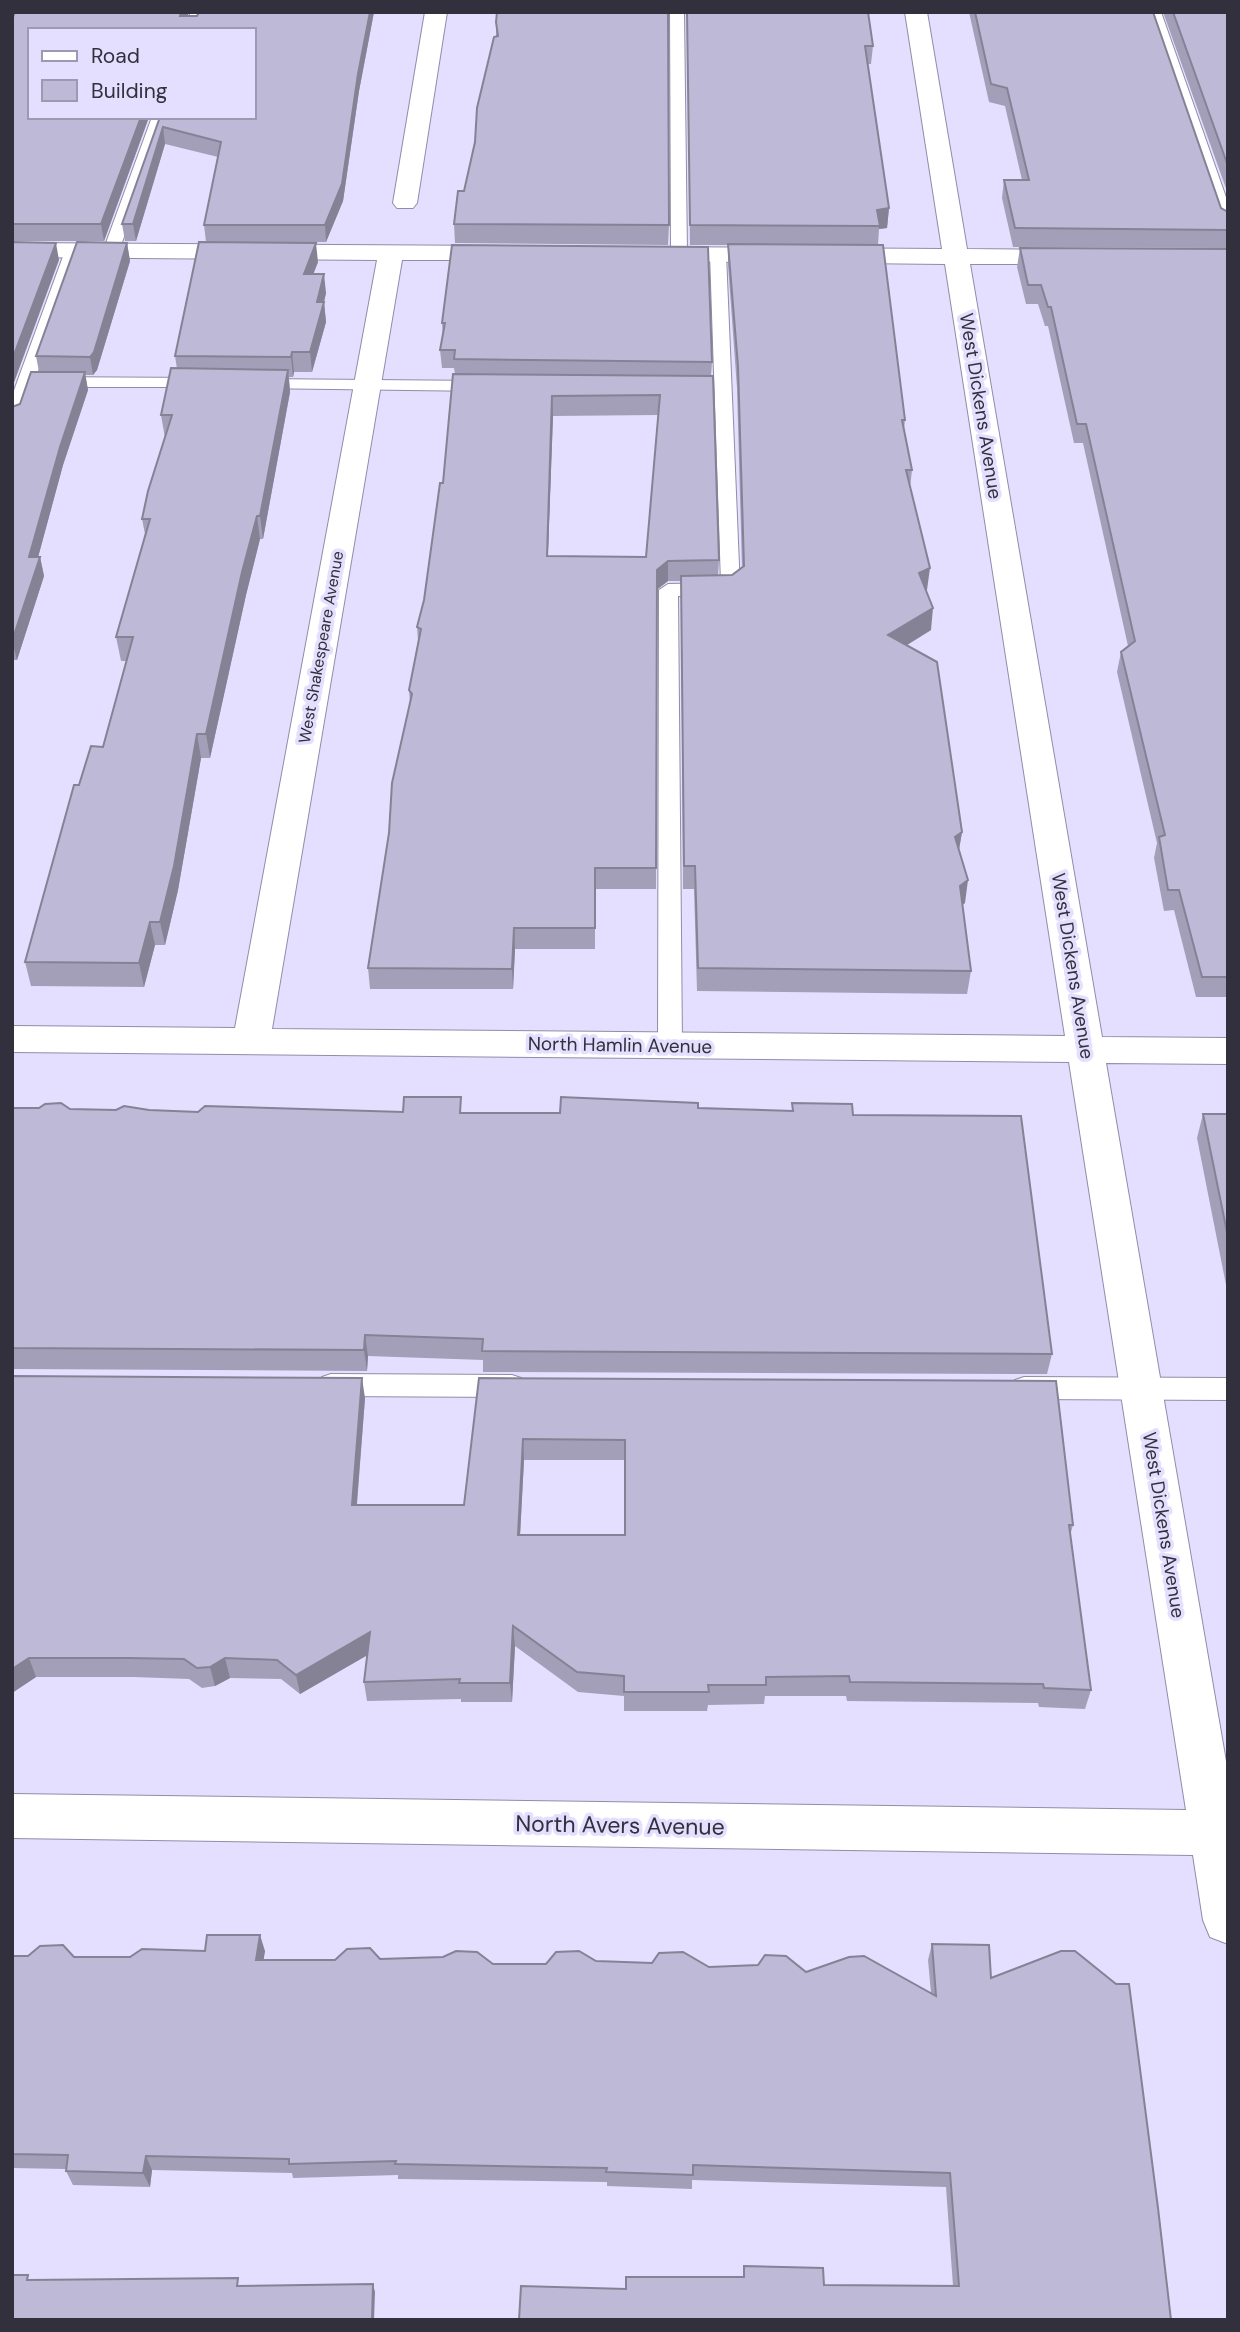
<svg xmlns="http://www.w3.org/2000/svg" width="1240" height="2332" viewBox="0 0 1240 2332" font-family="'DM Sans',sans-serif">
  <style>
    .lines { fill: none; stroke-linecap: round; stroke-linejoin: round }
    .lane-casing { stroke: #918ca8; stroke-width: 2 }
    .street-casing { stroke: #918ca8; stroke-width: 2 }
    .lane { fill: #fff; fill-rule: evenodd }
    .street { fill: #fff; fill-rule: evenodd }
    .wall { fill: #a39fb9; fill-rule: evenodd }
    .shaded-wall { fill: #858296 }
    .building { fill: #beb9d7; stroke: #858296; stroke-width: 2; fill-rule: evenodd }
    .labels { text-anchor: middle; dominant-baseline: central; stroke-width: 7; stroke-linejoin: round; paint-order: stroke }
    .far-street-label { font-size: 16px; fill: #32303c; stroke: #e4dffe }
    .street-label { font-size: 19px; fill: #32303c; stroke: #e4dffe }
    .near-street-label { font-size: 23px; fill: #32303c; stroke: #e4dffe }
  </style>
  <rect width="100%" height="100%" fill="#e4dffe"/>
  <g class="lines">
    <g class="lane-casing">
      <path id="lane" d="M191,12H205L198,30H184Z
        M670,12H684L687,254L679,259L671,254Z
        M1147,12H1161L1228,203V231L1220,226Z
        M152,117H166L119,251L117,254H105L103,251Z
        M73,246L81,251L36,377L201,378L207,379L210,383L207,387H33L21,421L12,426V396L65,251Z
        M718,249L726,254L740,589L731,595L678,596L682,1045L678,1051H662L658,1045L659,590L668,584L721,583L710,254Z
        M258,379L485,381L494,386L485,391L252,388L249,384Z
        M331,1374L512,1375L521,1378L525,1386L521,1394L512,1397L331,1396L322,1393L318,1385L322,1377Z
        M1024,1377L1228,1378V1400L1024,1399L1015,1396L1011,1388L1015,1380Z"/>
    </g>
    <g class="street-casing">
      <path id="street" d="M425,12H447L417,203L413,208H397L393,203Z
        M905,12H927L967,249L1071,250L1080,252L1083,257L1080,262L1071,264H970L1102,1037L1228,1038V1064L1106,1063L1228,1773V1944L1210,1937L1203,1920L1193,1855L12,1838V1794L1186,1810L1069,1062L12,1052V1026L235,1028L377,260L12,257V243L504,246L513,248L516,253L513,258L504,260H402L272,1029L1065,1036L945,264L655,261L646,259L643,254L646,249L655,247L942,249Z"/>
    </g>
    <use href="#lane" class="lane"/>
    <use href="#street" class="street"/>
  </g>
  <path class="wall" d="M15,12H189L187,16H197L199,12H374L359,91L343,201L326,242H206L204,225L218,157L165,144L136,241H125L122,224L160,117L254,30L30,117H149L104,241H12V19Z
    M687,12H868L873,46L871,64H868L889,208L887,228L879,229L878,245L905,420L904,429L912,470L910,488L927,590L926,591L931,630L907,645L962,832L959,850L965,903L962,905L971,971L967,994L697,991L694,889H683L681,581H668L657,590L656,889H595V949H515L513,989H370L368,968L410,703L409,690L418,641L417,627L424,600L443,483L455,374L454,368H442L440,350L443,337L442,323L712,362L711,376L719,560L718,575H732L742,568L737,388L728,265V245H690ZM658,415L646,557L548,556L553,416Z
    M969,12H1153L1221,208L1228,212V248L1013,247L1002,198L1004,180H1022L1005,106L989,102Z
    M1163,12H1228V194Z
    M496,22L669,225L668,245L455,243L454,224L464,191L475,142L496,36Z
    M127,243L130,261L97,370L93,375H85L88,390L63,465L38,557H40L44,576L17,660H12V407L20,404L39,372L36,356Z
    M1020,248L1228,249V997H1196L1174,910L1164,911L1154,858L1157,843L1117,672L1121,652L1128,646L1083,443H1074L1048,326H1045L1038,304H1026L1017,267Z
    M318,262L313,274L326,293L324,302L326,322L312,372H294L293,377H289L290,392L263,539H260L246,595L210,758H201L178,890L165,945H155L144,987L31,986L25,962L79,785L103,747L127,661H121L116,637L145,534L142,519L165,438L161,415L177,369L175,356Z
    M792,1103L853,1115L1052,1354L1047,1374L483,1372V1360L368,1356L367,1371L12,1369V1108L198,1112L560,1113L698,1108L792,1111Z
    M1203,1114H1228V1295L1197,1138Z
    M12,1376L365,1398L357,1505H464L479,1378L1073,1525L1070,1536L1091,1690L1085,1709L1039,1707L1038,1703L847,1701L846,1696H765L764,1704L708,1705L707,1711H624V1696L578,1692L515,1646L512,1702H461V1699L367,1701L364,1682L367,1655L300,1694L281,1679L230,1678L215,1686L202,1688L189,1679L134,1677H36L12,1693ZM524,1460H625V1535H520Z
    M932,1944L991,1978L1171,2320L626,2289L743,2277L744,2266L824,2285L953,2286L946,2187L692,2180V2189L607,2186V2182L398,2179V2175L293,2178L292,2173L152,2170L150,2187L73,2185L66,2171V2169L12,2168V1956L130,1957L205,1951H265L263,1960L380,1959L493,1964H546L596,1961L806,1972L931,1993L928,1960Z"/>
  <path class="shaded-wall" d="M181,12H189L182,30L180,16Z
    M370,12H374L359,91L343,201L326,242L325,225L358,74Z
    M141,117H149L104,241L101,224Z
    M163,127L165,144L136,241L133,224Z
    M889,208L887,228L879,229L877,210Z
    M56,243L59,260L12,388V360Z
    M127,243L130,261L97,370L93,375L90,357Z
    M316,243L318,262L306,293L304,274Z
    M324,274L326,293L321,314L324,302L326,322L312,372L310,352L317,302Z
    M292,352L294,372L293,377L291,357Z
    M288,370L290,392L263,539L260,516Z
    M85,372L88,390L63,465L33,576L29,557L60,447Z
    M552,396L553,416L547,576V556Z
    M257,516L260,539L246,595L210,758L206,734L242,572Z
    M40,557L44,576L17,660L12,641Z
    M668,561V581L656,590L657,570Z
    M930,568L927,590L917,595L919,573Z
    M933,608L931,630L886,658L888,635Z
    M197,734L201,758L178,890L165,945L160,922Z
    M962,832L958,855L955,837Z
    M968,880L965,903L956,909L960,886Z
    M150,922L155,945L144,987L139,963Z
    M514,928L515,949L513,989L512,969Z
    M365,1335L368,1356L367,1371L364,1350Z
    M362,1378L365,1398L355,1525L352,1505Z
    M523,1439L524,1460L519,1555L518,1535Z
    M513,1626L515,1646L512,1702L510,1683Z
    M370,1632L373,1652L300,1694L296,1675Z
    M29,1658L36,1677L12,1693V1669Z
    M225,1658L230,1678L215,1686L210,1667Z
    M260,1935L265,1951L261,1976L256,1960Z
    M146,2156L152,2170L150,2187L143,2173Z
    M373,2284L375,2292L374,2320H372Z"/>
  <path class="building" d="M15,12H181L180,16H197L199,12H370L358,74L342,184L325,225H204L221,142L163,127L133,224H122L160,117H254V30H30V117H141L101,224H12V19Z
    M497,12H668L669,225L454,224L458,191H464L475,142L477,108L494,37L498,36L496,22Z
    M687,12H868L873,46H865L889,208L877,210L880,226L690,225Z
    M975,12H1153L1221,208L1228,212V230L1015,228L1004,180H1029L1007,88L991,84Z
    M1173,12H1228V166Z
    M12,242L56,243L12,360Z
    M77,242L127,243L94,352L90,357L36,356Z
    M199,242L316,243L304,274H324L317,302H324L310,352H292L291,357L175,356Z
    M728,244L883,245L905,420H902L912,470H906L930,568L919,573L933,608L888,635L937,662L962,832L955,837L968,880L960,886L971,971L698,968L695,866H684L681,576L732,575L744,566L738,366Z
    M452,245L708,247L712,362L454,359L455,350H440L445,323H442Z
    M1020,248L1228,249V977H1202L1179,890H1168L1159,837L1165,835L1121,652L1135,641L1086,424H1077L1051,307H1048L1041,285H1028Z
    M171,368L288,370L260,516H257L242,572L206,734H197L174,866L160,922H150L139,963L25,962L74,785H79L91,746L103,747L133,637H116L150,519H142L148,491L172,415H161Z
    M31,372H85L60,447L29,557H40L12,641V407L20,404Z
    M453,374L713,376L719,560L668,561L657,570L656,868H595V928H514L512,969L368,968L389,833L392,783L412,694L409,690L421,629L417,627L424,600L440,483H443ZM660,395L646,557L547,556L552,396Z
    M404,1097H461L460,1113H560L561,1097L698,1103V1108L793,1111L792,1103L852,1104L853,1115L1021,1116L1052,1354L482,1351L483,1339L365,1335L364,1350L12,1348V1108H39L45,1104L61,1103L70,1109L116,1110L124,1106L149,1110L198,1112L205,1106L403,1112Z
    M1203,1114H1228V1237Z
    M12,1376L362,1378L352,1505H464L479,1378L1056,1381L1073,1525H1069L1091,1690L1044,1688L1043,1684L850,1682L849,1676L766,1677V1685H708L709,1692H624V1676L577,1672L513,1626L510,1683H459L460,1679L364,1682L370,1632L296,1675L277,1660L225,1658L210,1667L197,1668L184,1659L128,1658H29L12,1669ZM523,1439L625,1440V1535H518Z
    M207,1935H260L256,1960H335L347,1949L370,1948L380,1959L443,1957L456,1951L477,1952L493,1964H546L556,1952L579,1951L596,1961L652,1963L659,1953L683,1952L709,1967L758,1965L765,1955L786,1956L806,1972L849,1957L864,1956L936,1996L932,1944L989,1945L991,1978L1061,1951H1075L1116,1984H1129L1158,2208L1171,2320H519L521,2286L626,2289V2277H744V2266L823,2268L824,2285L959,2286L950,2173L693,2165V2175L606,2172L607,2168L395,2164L396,2161L289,2164V2159L146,2156L143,2173L66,2171L68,2155L12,2154V1956H28L40,1946L63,1945L74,1957H130L142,1949L205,1951Z
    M12,2275H28L27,2280L238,2278L237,2286L373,2284L372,2320H12Z"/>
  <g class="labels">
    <g class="far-street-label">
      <text transform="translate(321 647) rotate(-80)">West Shakespeare Avenue</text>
    </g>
    <g class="street-label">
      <text transform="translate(981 406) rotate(81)">West Dickens Avenue</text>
      <text transform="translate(1073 966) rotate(81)">West Dickens Avenue</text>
      <text transform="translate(620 1045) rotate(1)">North Hamlin Avenue</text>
      <text transform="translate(1164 1525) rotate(81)">West Dickens Avenue</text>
    </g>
    <g class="near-street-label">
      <text transform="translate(620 1825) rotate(1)">North Avers Avenue</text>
    </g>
  </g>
  <rect width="1240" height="2332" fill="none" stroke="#32303c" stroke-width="28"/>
  <rect x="28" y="28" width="228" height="91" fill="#e4dffe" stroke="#9d99b0" stroke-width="2"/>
  <rect x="42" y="51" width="35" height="10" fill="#ffffff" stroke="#9d99b0" stroke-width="2"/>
  <text x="91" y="63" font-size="21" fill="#32303c">Road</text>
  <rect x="42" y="80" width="35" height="21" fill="#beb9d7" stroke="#9d99b0" stroke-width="2"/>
  <text x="91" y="98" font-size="21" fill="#32303c">Building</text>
</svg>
